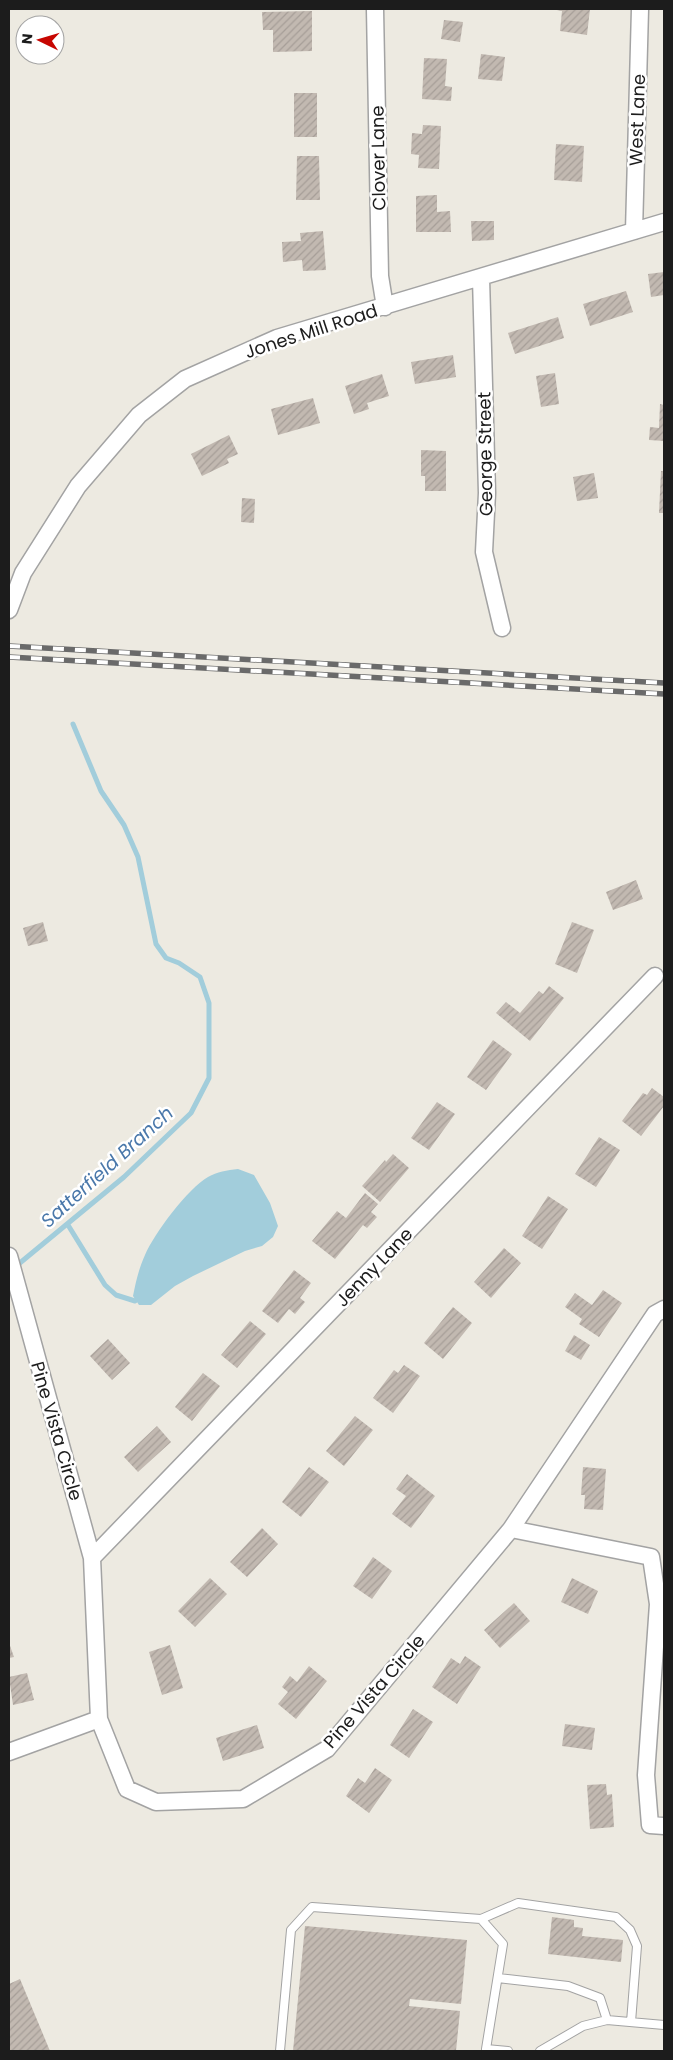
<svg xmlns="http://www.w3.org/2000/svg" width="673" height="2060" viewBox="0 0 673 2060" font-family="Poppins,sans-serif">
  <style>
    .water { fill: #a2cddb }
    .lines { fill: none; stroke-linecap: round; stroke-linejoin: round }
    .stream { stroke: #a2cddb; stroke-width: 5 }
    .building { fill: url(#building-hatch) }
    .lane-casing { stroke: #a3a3a3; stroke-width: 10 }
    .street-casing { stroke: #a3a3a3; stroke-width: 19 }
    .lane { stroke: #fff; stroke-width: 8 }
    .street { stroke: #fff; stroke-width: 16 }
    .rail-casing { stroke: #6a6a6a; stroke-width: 5.5 }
    .rail { stroke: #fff; stroke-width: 4; stroke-dasharray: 11; stroke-linecap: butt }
    .labels { text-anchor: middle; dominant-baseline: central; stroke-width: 5; stroke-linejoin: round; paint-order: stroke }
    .street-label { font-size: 18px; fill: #1c1c1c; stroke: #fff }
    .water-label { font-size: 19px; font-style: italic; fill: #4a78aa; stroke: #fff }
  </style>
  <defs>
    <pattern id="building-hatch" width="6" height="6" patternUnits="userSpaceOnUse" patternTransform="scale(1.25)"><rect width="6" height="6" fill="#c2b9b1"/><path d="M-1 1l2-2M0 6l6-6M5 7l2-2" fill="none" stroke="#a69e98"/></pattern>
  </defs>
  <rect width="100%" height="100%" fill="#edeae1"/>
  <path class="water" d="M238,1169L254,1175L270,1203L278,1226L273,1237L262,1246L245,1251L193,1276L175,1286L151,1305H139L133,1296C136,1281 139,1268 145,1255C154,1234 188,1188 208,1177C217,1172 227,1170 238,1169Z"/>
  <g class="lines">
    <path class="stream" d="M68,1225L105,1285L116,1295L135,1301
      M15,1267L124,1177L191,1113L209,1078V1003L200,977L179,963L166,958L156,944L138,857L124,825L101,791L73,724"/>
  </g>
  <path class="building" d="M551,9H590L587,35L560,31L562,11Z
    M312,11V51L273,52V30H263L262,12Z
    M444,20L463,22L460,42L441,39Z
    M481,54L505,57L502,81L478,79Z
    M424,58L447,59L445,86L452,87L451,101L422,99Z
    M294,93H317V137H294Z
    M423,125L441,126L439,169L418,168L419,155L411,154L412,133L422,134Z
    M556,144L584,146L582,182L554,180Z
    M297,156H319L320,200H296Z
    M437,195V212L450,211L451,232H416V196Z
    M471,221H494V240L472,241Z
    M323,231L326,270L303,271L302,260L283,262L282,242L301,241L300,233Z
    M664,272V295L651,297L648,274Z
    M626,291L633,312L590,326L583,304Z
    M558,317L564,338L515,354L508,333Z
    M453,355L456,377L415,384L411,362Z
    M555,373L559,404L541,407L536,376Z
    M382,374L389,396L367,403L369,409L354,414L345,386Z
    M313,398L320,423L278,435L271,409Z
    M660,404L664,405V441L649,440L650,427L659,428Z
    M229,435L238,454L227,459L229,463L202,476L191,454Z
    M421,450L446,451V491H425V476H421Z
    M661,471H664V513H659Z
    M594,473L598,498L577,501L573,477Z
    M242,498L255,499L254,523L241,522Z
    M636,880L643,899L613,910L606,892Z
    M43,922L48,941L28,946L23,928Z
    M572,922L594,930L577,973L555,964Z
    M549,986L564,998L530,1041L496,1013L506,1002L520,1013L539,991L543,994Z
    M493,1040L512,1054L486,1090L467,1077Z
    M652,1088L664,1097V1106L641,1136L622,1121L643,1093L647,1095Z
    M437,1102L455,1114L429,1150L411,1138Z
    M599,1137L620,1150L596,1187L575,1174Z
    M393,1154L409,1168L380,1202L362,1186L385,1160L386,1162Z
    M365,1193L378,1204L371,1212L377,1217L367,1228L363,1225L335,1259L312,1241L337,1211L346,1218Z
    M548,1196L568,1209L542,1249L522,1236Z
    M504,1248L521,1263L491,1298L474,1282Z
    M294,1270L311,1283L300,1298L305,1302L295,1314L289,1309L278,1323L262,1311Z
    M603,1290L622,1303L599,1337L579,1324L582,1319L565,1307L575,1293L592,1305Z
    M453,1307L472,1323L443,1359L424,1343Z
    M250,1321L266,1334L237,1368L221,1355Z
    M574,1335L590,1345L581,1360L565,1351Z
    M108,1339L130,1363L112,1380L90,1356Z
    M404,1365L420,1376L393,1413L373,1398L394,1370L398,1373Z
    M203,1373L220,1386L192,1421L175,1407Z
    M355,1416L373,1430L344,1466L326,1451Z
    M157,1426L171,1442L138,1472L124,1457Z
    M309,1467L329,1482L301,1517L282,1502Z
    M583,1467L606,1469L603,1510L584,1509L585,1495H581Z
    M407,1474L435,1496L411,1528L392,1514L406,1496L396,1489Z
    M262,1528L278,1544L247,1577L230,1562Z
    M373,1557L392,1571L372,1599L353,1586Z
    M210,1578L227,1594L195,1627L178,1611Z
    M572,1578L598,1591L588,1614L561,1602Z
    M514,1603L530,1621L500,1648L484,1630Z
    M9,1643L14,1657L9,1658Z
    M170,1645L183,1688L162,1695L149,1652Z
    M465,1656L481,1667L457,1704L432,1687L451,1658L460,1664Z
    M309,1666L327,1681L296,1719L278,1704L288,1692L282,1687L290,1676L297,1682Z
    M27,1673L34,1700L13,1705L9,1677Z
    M413,1709L433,1722L409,1758L390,1745Z
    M565,1724L595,1728L592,1750L562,1746Z
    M257,1725L264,1748L223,1761L216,1738Z
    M375,1768L392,1780L369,1813L346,1796L358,1778L365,1783Z
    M606,1784L607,1795L612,1794L614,1827L590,1829L587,1785Z
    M552,1917L574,1920V1927L583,1928L582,1936L623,1940L621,1962L548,1954Z
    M305,1926L467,1940L461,2004L410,1999L409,2006L460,2011L456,2051H293Z
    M20,1979L50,2051H9V1984Z"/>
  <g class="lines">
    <g class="lane-casing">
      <path id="lane" d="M481,1919L518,1903L616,1917L630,1930L637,1946L631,2022
        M498,1978L568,1986L600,1998L607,2020
        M280,2051L291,1930L312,1907L481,1919L503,1944L486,2049L508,2051
        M540,2051L583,2026L607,2020L664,2025"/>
    </g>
    <g class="street-casing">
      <path id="street" d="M375,9L380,276L385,307
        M634,231L640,9
        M481,278L487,493L484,552L502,628
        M9,610L23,573L78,486L139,415L185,379L277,338L664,222
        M9,1256L92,1558L99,1719L127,1789L156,1802L243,1799L327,1749L511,1529L655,1314L664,1309
        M511,1529L651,1557L658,1604L646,1775L650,1825L664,1826
        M92,1558L655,976
        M9,1752L99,1719"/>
    </g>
    <use href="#lane" class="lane"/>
    <use href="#street" class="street"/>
    <g class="rail-casing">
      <path id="rail" d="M9,646L664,683
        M9,657L664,694"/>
    </g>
    <use href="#rail" class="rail"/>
  </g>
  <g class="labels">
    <g class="street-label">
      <text transform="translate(637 120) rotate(-88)">West Lane</text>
      <text transform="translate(378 158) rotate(-91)">Clover Lane</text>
      <text transform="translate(311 331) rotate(-18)">Jones Mill Road</text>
      <text transform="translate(485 454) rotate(-91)">George Street</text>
      <text transform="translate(374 1267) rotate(-46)">Jenny Lane</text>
      <text transform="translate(57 1431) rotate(74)">Pine Vista Circle</text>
      <text transform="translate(374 1691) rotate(-49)">Pine Vista Circle</text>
    </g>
    <g class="water-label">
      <text transform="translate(107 1167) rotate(-42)">Satterfield Branch</text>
    </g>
  </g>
  <rect width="673" height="2060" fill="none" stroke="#1c1c1c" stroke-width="20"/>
  <g transform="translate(40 40) rotate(275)"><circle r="24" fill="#ffffff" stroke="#a4a4a4"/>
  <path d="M0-4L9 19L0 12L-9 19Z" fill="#c70601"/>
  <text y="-8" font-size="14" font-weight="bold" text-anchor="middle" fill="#1c1c1c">N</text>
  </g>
</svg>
